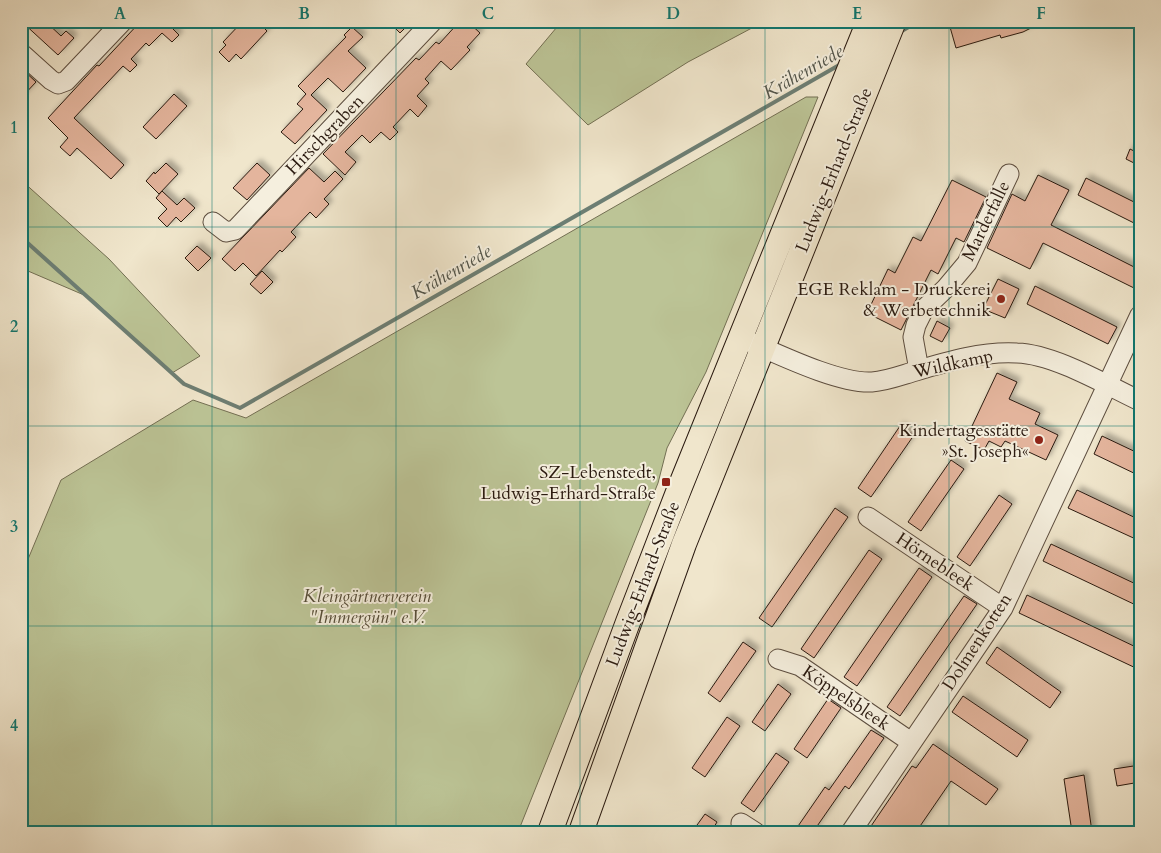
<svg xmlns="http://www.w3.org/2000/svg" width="1161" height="853" viewBox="0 0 1161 853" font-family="Cardo,serif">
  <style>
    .green { fill: #bcc496; stroke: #736f53 }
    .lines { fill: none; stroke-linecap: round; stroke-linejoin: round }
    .stream { stroke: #6d7e73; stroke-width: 4 }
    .building { fill: #e4b59d; stroke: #2a1a10; filter: url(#shadow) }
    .minor-casing { stroke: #5c4d3f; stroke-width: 21 }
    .major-casing { stroke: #2a1a10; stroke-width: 26 }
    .minor { stroke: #f5efde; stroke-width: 19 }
    .major { stroke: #f0e6cc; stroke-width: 24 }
    .grid { fill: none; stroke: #0f766e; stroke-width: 1; stroke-opacity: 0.55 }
    .poi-dot { fill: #8f2418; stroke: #f5efde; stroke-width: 2 }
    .labels { text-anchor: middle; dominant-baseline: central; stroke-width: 4; stroke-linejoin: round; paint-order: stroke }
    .street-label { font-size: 18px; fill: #2a1a10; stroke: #f5efde }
    .poi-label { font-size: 18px; fill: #2a1a10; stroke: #f5efde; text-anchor: end }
    .park-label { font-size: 18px; font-style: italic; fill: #564d38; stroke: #f5efde }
    .water-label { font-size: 19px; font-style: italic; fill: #51544a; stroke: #f5efde }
    .neatline { fill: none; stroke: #0f766e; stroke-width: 2 }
    .grid-label { font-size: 16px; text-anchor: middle; font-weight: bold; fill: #0f766e }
  </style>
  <defs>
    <filter id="shadow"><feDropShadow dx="4" dy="-4" stdDeviation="2.5" flood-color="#0004"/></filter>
  </defs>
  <rect width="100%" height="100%" fill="#f0e6cc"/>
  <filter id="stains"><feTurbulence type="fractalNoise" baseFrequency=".004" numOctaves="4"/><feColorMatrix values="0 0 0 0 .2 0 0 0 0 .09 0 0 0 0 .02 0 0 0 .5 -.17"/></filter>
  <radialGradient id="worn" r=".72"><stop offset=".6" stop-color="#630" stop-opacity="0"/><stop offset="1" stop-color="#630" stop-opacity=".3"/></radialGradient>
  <path class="green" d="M562,21H765L688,62L588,125L526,64Z
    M806,97H818L706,372L667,448L658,483L518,832H21V576L61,480L193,400L246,418Z
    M21,180L109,259L200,356L172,373L91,298L21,268Z"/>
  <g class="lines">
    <path class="stream" d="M900,32L919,21
      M21,237L184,384L240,408L841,64"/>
  </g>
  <path class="building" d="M21,21H45L61,36L66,31L74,38L58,55Z
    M141,21H173L169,25L179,35L172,42L162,33L149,46L146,43L131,59L137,65L130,72L123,66L74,118L124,165L111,179L77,148L70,156L60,147L68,138L48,118L97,65L99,66Z
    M243,21H257L267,31L241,59L236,54L229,62L219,52L226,45L223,42Z
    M388,21H412L400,33Z
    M460,21H467L480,33L467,47L470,50L451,70L441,61L425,79L429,83L417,96L427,106L418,117L410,109L393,127L398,132L390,140L381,132L370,143L362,135L345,152L356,162L345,175L323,154L416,58L419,60L436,42L439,44Z
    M970,21H1045L1023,32L1001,38L1000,35L956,48L950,27Z
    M352,27L363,37L348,51L366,68L343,92L328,78L311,95L327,110L295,144L281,132L303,109L297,104L306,94L298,86L346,37L344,35Z
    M21,68L36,82L21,98Z
    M174,94L187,106L156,139L143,127Z
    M1130,149L1140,154V166L1126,159Z
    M166,163L178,174L159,194L146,181L154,172L155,174Z
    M257,163L270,175L247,200L233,188Z
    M309,168L324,182L335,171L343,179L324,199L329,204L316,218L310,212L291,232L296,237L282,252L280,250L256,276L243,263L235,271L222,259Z
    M1038,175L1069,190L1051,225L1140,270V278L1134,288L1043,243L1030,269L987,248L1012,194L1025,201Z
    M1086,178L1140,205V226L1078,195Z
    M952,180L986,197L964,242L956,238L938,274L931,270L901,330L867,313L888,269L895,273L913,237L921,241Z
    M162,191L177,205L184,198L195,208L181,222L176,217L167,227L158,218L167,209L156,198Z
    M197,246L211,258L198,271L185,258Z
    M262,271L273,282L261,294L250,284Z
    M998,279L1019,289L1005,318L983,309Z
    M1035,286L1117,327L1108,344L1027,304Z
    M937,321L950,328L942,342L930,336Z
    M997,373L1017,382L1009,399L1040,413L1035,424L1058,435L1046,460L1005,441L1001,447L989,441L984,450L965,441Z
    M900,426L914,435L871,497L858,488Z
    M1102,436L1140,454V476L1094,454Z
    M951,460L964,469L921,531L908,522Z
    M1077,490L1140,520V541L1068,508Z
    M999,495L1012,504L970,566L957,557Z
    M835,508L848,517L772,627L759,618Z
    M1051,544L1140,586V607L1043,561Z
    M869,550L882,559L814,658L801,649Z
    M919,568L932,577L857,686L844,677Z
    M1027,595L1140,649V670L1019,613Z
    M964,596L977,604L900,716L887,707Z
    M743,642L756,651L720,702L708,693Z
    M997,647L1061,692L1050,708L986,663Z
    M778,684L791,694L765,731L752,722Z
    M963,696L1028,740L1017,757L952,712Z
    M828,699L841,708L807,758L794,749Z
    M727,717L740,726L705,777L692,768Z
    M871,730L884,738L849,789L845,786L813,832H794L825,787L829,790Z
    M933,744L998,789L986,805L951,781L916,832H867L912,766L916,768Z
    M776,753L789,762L754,812L741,803Z
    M1140,765V782L1117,786L1114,769Z
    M1084,775L1092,832H1072L1064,779Z
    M705,814L717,822L711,832H692Z"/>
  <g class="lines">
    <g class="minor-casing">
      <path id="minor" d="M21,53L51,80L58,84L66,81L123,21
        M213,222L226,232L235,230L433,21
        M750,342C780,355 840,384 872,382C887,381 902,375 916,371C949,361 983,351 1017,353C1054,354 1106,385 1140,401
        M919,370L913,337L916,325L924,309L946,288L967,263L1009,174
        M868,517L1003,608
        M778,659L800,666L911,742
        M741,823L755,832
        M851,832L1003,608L1140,315"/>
    </g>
    <g class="major-casing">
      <path id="major" d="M550,832L628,622L680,487L869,21
        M581,832L684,544L894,21"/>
    </g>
    <use href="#minor" class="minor"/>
    <use href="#major" class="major"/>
  </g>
  <path class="grid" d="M212,21V832M396,21V832M580,21V832M765,21V832M949,21V832M21,227H1140M21,426H1140M21,626H1140"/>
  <g class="poi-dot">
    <circle cx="1001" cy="299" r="5"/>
    <circle cx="1039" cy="440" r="5"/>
    <rect x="661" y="477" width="10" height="10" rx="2.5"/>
  </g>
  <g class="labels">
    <g class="street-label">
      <text transform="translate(325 135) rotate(-46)">Hirschgraben</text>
      <text transform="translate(834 170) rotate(-68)">Ludwig-Erhard-Straße</text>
      <text transform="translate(986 221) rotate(-64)">Marderfalle</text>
      <text transform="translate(953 364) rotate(-12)">Wildkamp</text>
      <text transform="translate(935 562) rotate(34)">Hörnebleek</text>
      <text transform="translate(643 584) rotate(-69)">Ludwig-Erhard-Straße</text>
      <text transform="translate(977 642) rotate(-57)">Dolmenkotten</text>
      <text transform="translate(846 698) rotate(34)">Köppelsbleek</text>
    </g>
    <g class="poi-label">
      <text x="991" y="289">EGE Reklam - Druckerei<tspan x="991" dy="21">&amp; Werbetechnik</tspan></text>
      <text x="1029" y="430">Kindertagesstätte<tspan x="1029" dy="21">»St. Joseph«</tspan></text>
      <text x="656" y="472">SZ-Lebenstedt,<tspan x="656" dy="21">Ludwig-Erhard-Straße</tspan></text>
    </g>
    <g class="park-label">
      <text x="367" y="596">Kleingärtnerverein<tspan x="367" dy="21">"Immergün" e.V.</tspan></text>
    </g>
    <g class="water-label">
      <text transform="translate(803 72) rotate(-30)">Krähenriede</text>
      <text transform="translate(451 272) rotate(-30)">Krähenriede</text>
    </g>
  </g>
  <rect width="1161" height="853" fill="none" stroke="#f0e6cc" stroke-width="55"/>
  <rect x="28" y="28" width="1106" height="798" class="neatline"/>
  <g class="grid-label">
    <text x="120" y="19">A</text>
    <text x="304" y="19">B</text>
    <text x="488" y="19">C</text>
    <text x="673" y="19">D</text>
    <text x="857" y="19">E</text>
    <text x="1041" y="19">F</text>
    <text x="14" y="133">1</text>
    <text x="14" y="332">2</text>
    <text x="14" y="532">3</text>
    <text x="14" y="731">4</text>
  </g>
  <rect width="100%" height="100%" filter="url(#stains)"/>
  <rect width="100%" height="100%" fill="url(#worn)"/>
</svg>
